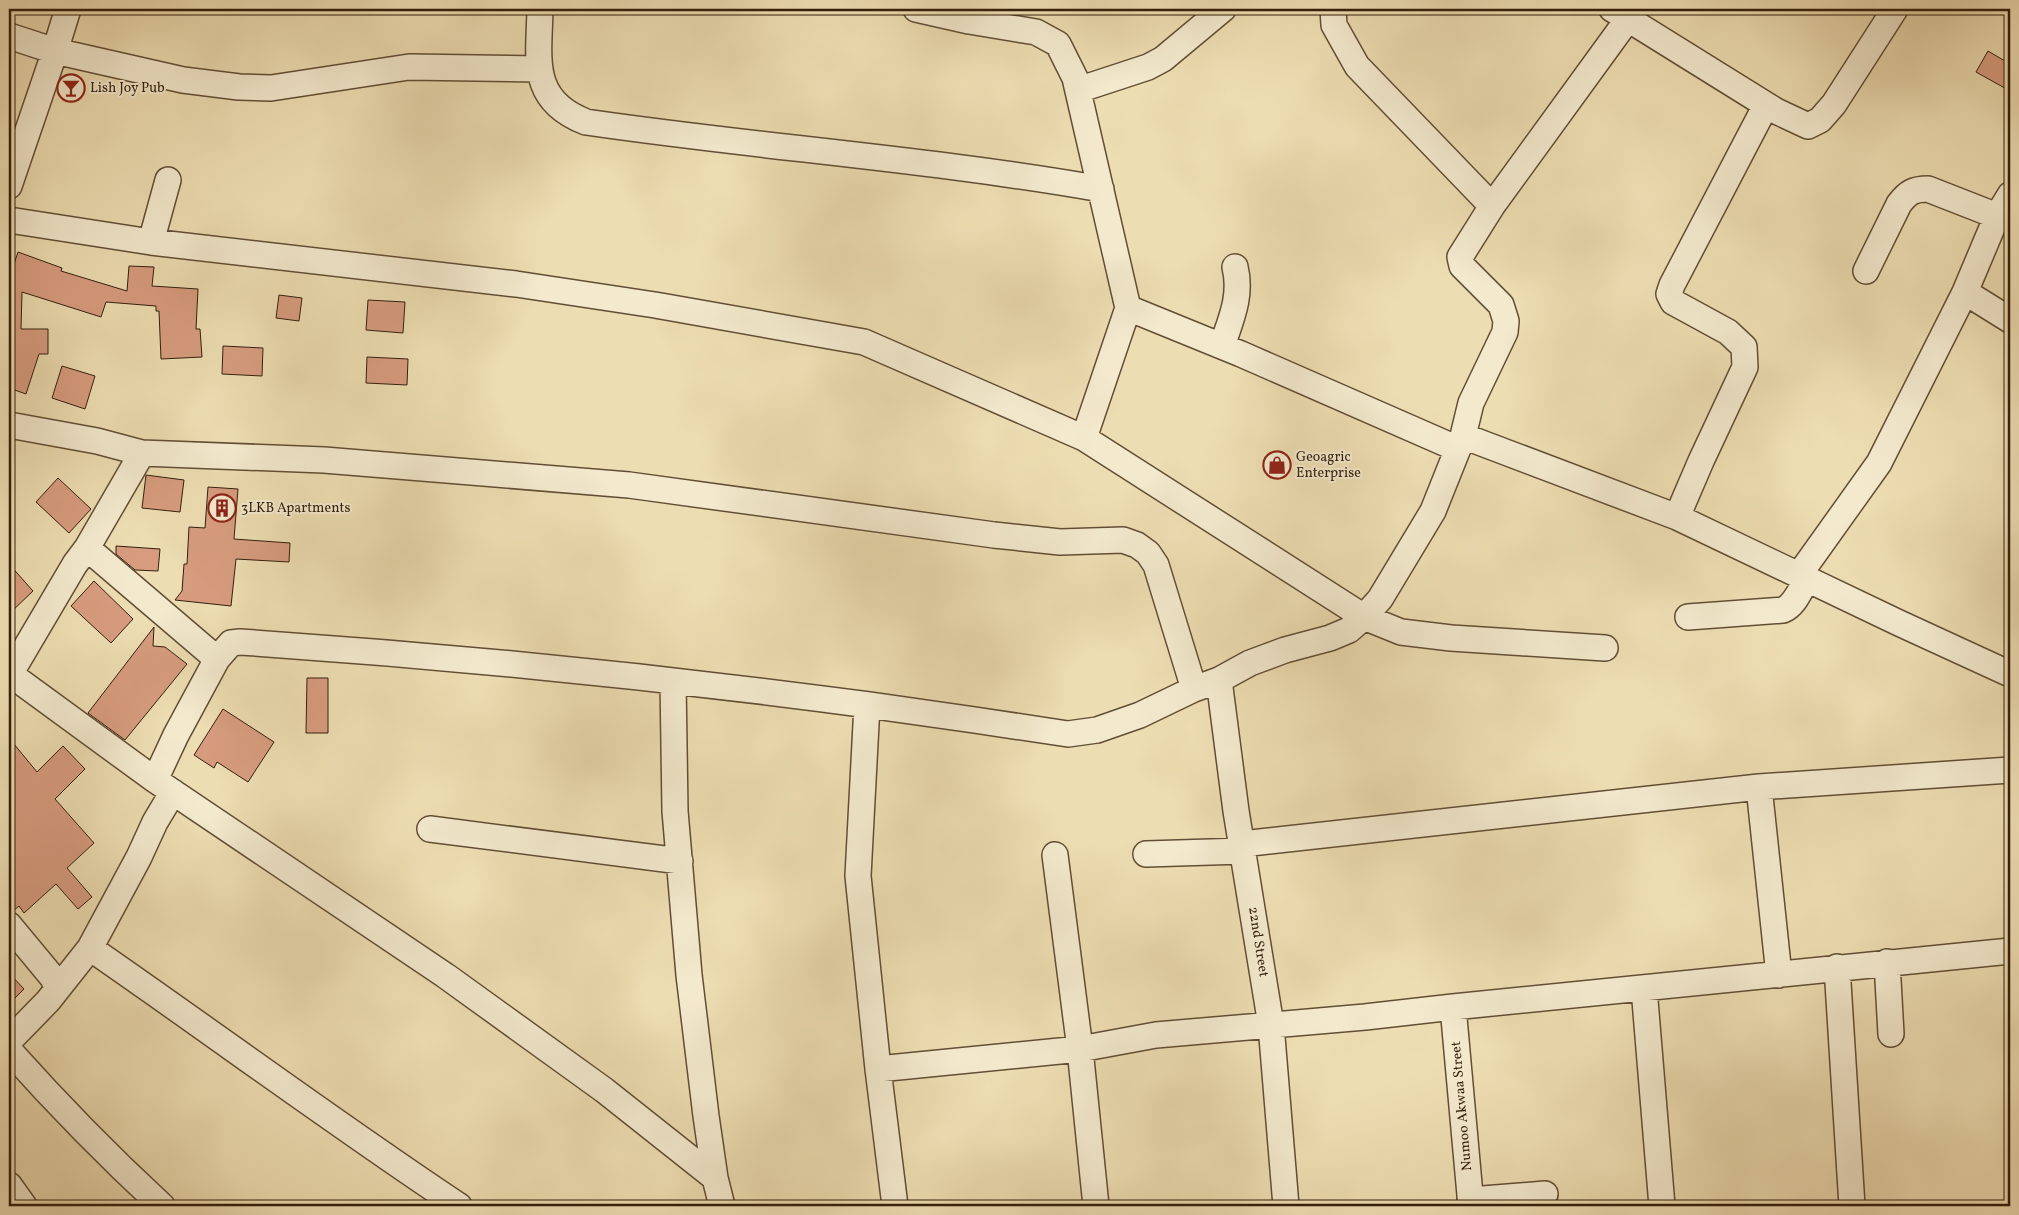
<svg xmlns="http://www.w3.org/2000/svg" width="2019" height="1215" viewBox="0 0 2019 1215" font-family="Vollkorn,serif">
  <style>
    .building { fill: #d79c7f; stroke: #331f0b }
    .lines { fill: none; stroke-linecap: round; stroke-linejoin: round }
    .minor-casing { stroke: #624e35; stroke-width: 28 }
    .minor { stroke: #f3e9cd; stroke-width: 25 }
    .labels { text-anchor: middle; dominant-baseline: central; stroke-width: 4; stroke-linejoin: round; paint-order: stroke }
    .poi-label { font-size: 14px; fill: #331f0b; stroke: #f3e9cd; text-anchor: start }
    .street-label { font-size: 14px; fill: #331f0b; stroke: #f3e9cd }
  </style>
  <rect width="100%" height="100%" fill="#edddb2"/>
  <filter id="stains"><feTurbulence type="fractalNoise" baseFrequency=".004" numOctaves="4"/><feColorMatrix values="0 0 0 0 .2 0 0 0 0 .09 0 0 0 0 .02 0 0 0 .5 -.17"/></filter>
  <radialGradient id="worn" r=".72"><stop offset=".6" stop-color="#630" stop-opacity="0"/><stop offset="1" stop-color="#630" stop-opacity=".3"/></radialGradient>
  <path class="building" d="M1988,51L2010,64V91L1976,72Z
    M18,252L62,268L61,271L127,291L129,266L154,267L152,286L198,289L196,329H200L202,357L161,359L159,311H156V306L106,302L101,317L22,292L21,329H48V354H39L26,394L9,388V279Z
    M279,295L302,298L299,321L276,318Z
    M368,300L405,302L403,333L366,330Z
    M223,346L263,348L262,376L222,374Z
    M367,357L408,359L407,385L366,383Z
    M62,366L95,376L85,409L52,398Z
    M146,475L184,480L180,512L142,508Z
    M58,478L91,509L69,533L36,502Z
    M208,487L238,489L234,539L290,543L289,562L236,559L231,606L175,600L182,591L184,564H187L189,527L205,528Z
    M116,546L160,549L158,571L135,570L116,554Z
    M9,564L33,591L9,614Z
    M94,581L133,619L111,643L71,606Z
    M154,627L153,646L165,647L187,664L125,740L88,713Z
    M307,678H328V733H306Z
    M223,709L274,742L248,782L217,762L214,768L194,755Z
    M9,738L37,772L63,746L85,769L55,799L94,843L67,868L92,897L78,909L56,884L24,913L19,906L13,911H9Z
    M9,973L24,989L9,1004Z"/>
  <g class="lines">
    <g class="minor-casing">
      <path id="minor" d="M68,9L55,51L183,80L239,87L271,88L409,67L539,69
        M540,9C539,59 529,100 586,122C757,147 930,159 1101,189
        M916,9L969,21L1036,32L1058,44L1075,78L1128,308L1084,438
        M1333,9L1334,25L1357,66L1492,206
        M1612,9L1776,111L1808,126L1820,120L1834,104L1895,9
        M9,36L55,51L9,186
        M1078,90L1148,67L1163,59L1223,9
        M9,220L151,242L516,284L655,305L864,342L1084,438L1364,617L1401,632L1451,638L1605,648
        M151,242L168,180
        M1866,271L1899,204C1908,192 1914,189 1928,189L1997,216
        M1965,292L2010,320
        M1128,308L1241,354L1458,449
        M1222,346C1231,319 1242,296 1235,267
        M9,425L97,441L142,453L324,460L629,485L994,535L1060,542L1123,540L1137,545L1148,553L1156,565L1194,689
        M1463,436L1677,517L1899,623L2010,674
        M1677,517L1701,461L1745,367L1744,347L1728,332L1673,302L1669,294L1672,285L1766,105
        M87,548L217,659
        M1799,575L1879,463L1965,292L1997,216L2010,195
        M1688,617L1783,610C1795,605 1800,590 1807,579
        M10,674L155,780L446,976L604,1090L715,1178
        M9,676L75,564L87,548L142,453
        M1219,680L1236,811L1271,1025L1286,1206
        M673,681L675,811L689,975L706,1116L715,1178L722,1206
        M867,705L858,876L878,1069L895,1206
        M155,780L176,735L217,659L231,643L240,642C450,656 660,677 869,705C935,714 1002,724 1068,734L1097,730L1140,715L1194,689L1219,680L1250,663L1285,650L1330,638L1349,630L1364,617L1380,599L1433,511L1463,436L1471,403L1505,332L1506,321L1501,305L1462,266L1460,257L1492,206L1628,19
        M1759,787L1779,975
        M173,792L155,822L139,857L90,948C213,1033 334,1123 459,1206
        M430,829L680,861
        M1242,844L1759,787L2010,770
        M1146,854L1243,851
        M1055,855L1080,1049L1096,1206
        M9,925L53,978L57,988
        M1887,962L1891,1034
        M1837,967L1852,1206
        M1644,988L1662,1206
        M1453,1007L1471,1206
        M9,1041L48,1001L90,948
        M9,1050C58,1105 108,1156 162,1206
        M878,1069L1080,1049L1156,1035L1365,1017L1453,1007L2010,951
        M9,1185L24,1206
        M1470,1200L1545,1194"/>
    </g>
    <use href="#minor" class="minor"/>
  </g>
  <defs>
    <g id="bar-ring" transform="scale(1.4375)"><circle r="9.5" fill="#f3e9cd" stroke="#8f2418" stroke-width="1.5"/><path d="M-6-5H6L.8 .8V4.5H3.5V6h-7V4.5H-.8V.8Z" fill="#8f2418"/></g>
    <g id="shop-ring" transform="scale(1.4375)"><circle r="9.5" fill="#f3e9cd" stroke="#8f2418" stroke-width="1.5"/><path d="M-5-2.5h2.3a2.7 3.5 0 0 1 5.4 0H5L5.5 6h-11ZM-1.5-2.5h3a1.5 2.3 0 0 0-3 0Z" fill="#8f2418"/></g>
    <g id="building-ring" transform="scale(1.4375)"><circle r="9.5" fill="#f3e9cd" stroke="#8f2418" stroke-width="1.5"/><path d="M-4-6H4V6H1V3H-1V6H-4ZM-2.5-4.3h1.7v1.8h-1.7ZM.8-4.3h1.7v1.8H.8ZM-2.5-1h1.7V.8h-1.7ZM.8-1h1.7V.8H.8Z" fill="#8f2418"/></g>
  </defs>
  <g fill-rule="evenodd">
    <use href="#bar-ring" x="71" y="88"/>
    <use href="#shop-ring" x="1277" y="465"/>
    <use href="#building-ring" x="222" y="508"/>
  </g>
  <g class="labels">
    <g class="poi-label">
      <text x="90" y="88">Lish Joy Pub</text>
      <text x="1296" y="457">Geoagric<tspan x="1296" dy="16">Enterprise</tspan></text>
      <text x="241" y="508">3LKB Apartments</text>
    </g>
    <g class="street-label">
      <text transform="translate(1258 942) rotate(81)">22nd Street</text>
      <text transform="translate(1462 1106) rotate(-95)">Numoo Akwaa Street</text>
    </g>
  </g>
  <rect width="2019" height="1215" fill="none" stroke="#edddb2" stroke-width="30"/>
  <rect x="10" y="10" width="1999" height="1195" fill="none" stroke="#331f0b" stroke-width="2.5"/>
  <rect x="15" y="15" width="1989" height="1185" fill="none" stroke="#331f0b"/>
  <rect width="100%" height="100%" filter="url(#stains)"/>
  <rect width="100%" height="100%" fill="url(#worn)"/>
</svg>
